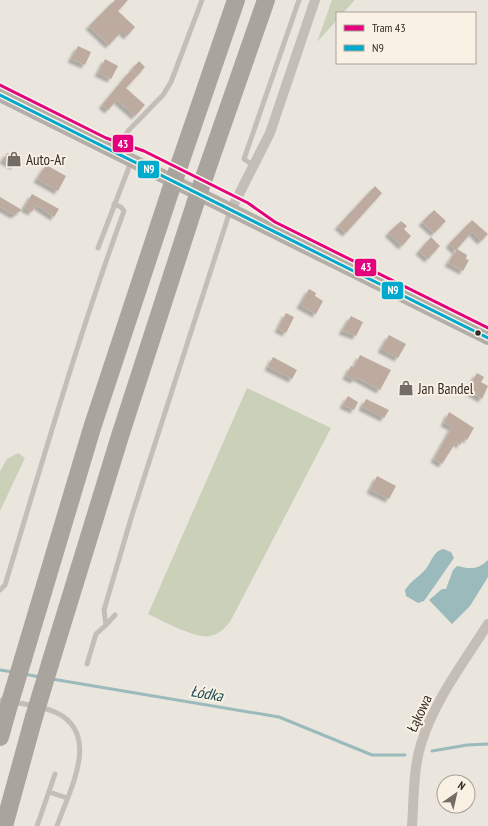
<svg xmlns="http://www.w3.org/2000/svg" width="488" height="826" viewBox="0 0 488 826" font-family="'PT Sans Narrow',sans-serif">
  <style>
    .green { fill: #cad1b8 }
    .water { fill: #9ababc }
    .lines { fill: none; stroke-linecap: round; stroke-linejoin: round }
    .stream { stroke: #9ababc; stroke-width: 3 }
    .building { fill: #bdaba0; filter: url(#shadow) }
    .lane { stroke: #c4beb7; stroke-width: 5 }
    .street { stroke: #c4beb7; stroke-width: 10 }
    .secondary { stroke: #b4aea8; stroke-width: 14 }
    .highway { stroke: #a9a49d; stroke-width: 18 }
    .highway-bridge { stroke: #a9a49d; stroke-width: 18 }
    .bus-1-casing { stroke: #f8f1e4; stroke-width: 6 }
    .bus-1 { stroke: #00a9ce; stroke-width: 3 }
    .tram-1-casing { stroke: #f8f1e4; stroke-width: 6 }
    .tram-1 { stroke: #e5007d; stroke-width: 3 }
    .bus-dot { fill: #342b26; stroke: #f8f1e4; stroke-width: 1.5 }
    .labels { text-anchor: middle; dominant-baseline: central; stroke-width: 4; stroke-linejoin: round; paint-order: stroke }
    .poi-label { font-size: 15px; fill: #342b26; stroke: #f8f1e4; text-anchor: start }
    .street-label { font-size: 15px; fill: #342b26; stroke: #f8f1e4 }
    .water-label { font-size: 16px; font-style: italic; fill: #1d4d54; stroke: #f8f1e4 }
    .line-badge { stroke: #f8f1e4; stroke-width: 1.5 }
    .badge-label { font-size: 11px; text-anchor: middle; font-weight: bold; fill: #fff }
  </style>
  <defs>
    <filter id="shadow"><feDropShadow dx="-3.5" dy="3.5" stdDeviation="1" flood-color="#0004"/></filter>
  </defs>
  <rect width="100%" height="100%" fill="#eae6de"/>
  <path class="green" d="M332,0H355L343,13H337V20L317,42Z
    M247,388L331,428L230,622C224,629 219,634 210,636C199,640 160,620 148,614Z
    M18,453L25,458L0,511V471L7,459Z"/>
  <path class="water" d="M443,549L451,552L454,558L424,601L418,603L406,596L405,590C412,580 415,580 423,572C430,566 433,551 443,549Z
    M488,560V577L470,606L452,624L429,600L442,589H446L453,570L457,566C470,569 478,570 488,560Z"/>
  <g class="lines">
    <path class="stream" d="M0,670L13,672
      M24,674L40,677
      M52,679L279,717L372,755H405
      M432,751L467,745L488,744"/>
  </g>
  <path class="building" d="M115,0H128L118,11L135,27L127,36L122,31L109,45L89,26Z
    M78,46L91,52L85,65L71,59Z
    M105,59L118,66L111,79L98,73Z
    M139,61L145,67L138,75L132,69Z
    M130,71L138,75L126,88L145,105L135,116L117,100L108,110L102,105Z
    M7,153L18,159L14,166L3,160Z
    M46,165L66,176L58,191L37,179Z
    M375,186L382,193L346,233L338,226Z
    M32,194L59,209L54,217L36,205L32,212L24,208Z
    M0,197L22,210L14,215L0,207Z
    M434,210L446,221L434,233L422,222Z
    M472,220L488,234L481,241L472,232L457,249L467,255L466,259L469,260L463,271L448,263L456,251L449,244Z
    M401,221L407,226L404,229L411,236L402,246L388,233Z
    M431,237L440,246L428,259L419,251Z
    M309,289L316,293L315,296L323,301L316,314L300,305Z
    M286,313L294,317L286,333L278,329Z
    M351,316L363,322L356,336L342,331Z
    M389,335L406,344L398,358L381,349Z
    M360,355L391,370L380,390L356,377L354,380L346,376L351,366L354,367Z
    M273,357L297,370L292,379L268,367Z
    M477,373L484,377L481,382L488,386L482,399L467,390Z
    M348,396L358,402L354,410L343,405Z
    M366,399L389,410L384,418L362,407Z
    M449,412L474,428L467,440L464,438L460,445L456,442L442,464L434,459L452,427L444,423Z
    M377,476L396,486L389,499L370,490Z"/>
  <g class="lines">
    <path class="lane" d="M116,152L128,131L163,95L171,82L202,0
      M254,166L244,159L299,0
      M98,248L131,162
      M0,590L5,585C43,460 79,334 124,211L121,207L114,204
      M106,625L115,615
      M87,664L96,634L106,625L104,610L132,515L230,211
      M0,700C18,703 40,705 57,713C102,735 68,793 57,826
      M49,792L67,798
      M37,826L55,774"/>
    <path class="street" d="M231,210L270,133L315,0
      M412,826C414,799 413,770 421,744C434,701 464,662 488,624"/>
    <path class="secondary" d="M0,95L488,338"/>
    <path class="highway" d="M180,163L236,0
      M205,175L266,0
      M23,659L92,428L170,192
      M50,664L120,436L195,204
      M0,737L7,712
      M4,826L34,717"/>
    <path class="highway-bridge" d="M170,192L180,163
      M195,204L205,175
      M7,712L23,659
      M34,717L50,664"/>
    <g class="bus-1-casing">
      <path id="bus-1" d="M0,95L488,338"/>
    </g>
    <use href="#bus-1" class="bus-1"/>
    <g class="tram-1-casing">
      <path id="tram-1" d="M0,85L106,138L144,151L248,203L275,222L488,328"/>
    </g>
    <use href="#tram-1" class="tram-1"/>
  </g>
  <defs>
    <g id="shop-bare" transform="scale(1.2)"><path d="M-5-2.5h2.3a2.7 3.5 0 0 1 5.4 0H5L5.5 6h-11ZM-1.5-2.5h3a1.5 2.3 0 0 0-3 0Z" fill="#746c66" stroke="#f8f1e4" stroke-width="2.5" paint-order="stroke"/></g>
  </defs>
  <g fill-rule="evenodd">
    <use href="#shop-bare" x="14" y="159"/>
    <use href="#shop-bare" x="406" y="388"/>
  </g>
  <circle class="bus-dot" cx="478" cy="333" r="3.5"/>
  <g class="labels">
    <g class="poi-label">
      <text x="26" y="159">Auto-Ar</text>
      <text x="418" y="388">Jan Bandel</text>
    </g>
    <g class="street-label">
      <text transform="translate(419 713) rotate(-65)">Łąkowa</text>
    </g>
    <g class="water-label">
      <text transform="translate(207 693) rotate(10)">Łódka</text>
    </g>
  </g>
  <g class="line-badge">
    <rect x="112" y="134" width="22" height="19" rx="4" fill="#e5007d"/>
    <rect x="137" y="160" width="23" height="19" rx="4" fill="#00a9ce"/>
    <rect x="354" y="258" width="23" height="19" rx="4" fill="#e5007d"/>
    <rect x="381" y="281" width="23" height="19" rx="4" fill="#00a9ce"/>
  </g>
  <g class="badge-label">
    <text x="123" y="148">43</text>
    <text x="149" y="173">N9</text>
    <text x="366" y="271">43</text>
    <text x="393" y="294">N9</text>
  </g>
  <rect x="336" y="12" width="140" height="52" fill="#f8f1e4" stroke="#aaa298"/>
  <rect x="344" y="25" width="20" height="6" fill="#e5007d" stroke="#aaa298"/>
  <text x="372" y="32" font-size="12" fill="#342b26">Tram 43</text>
  <rect x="344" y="45" width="20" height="6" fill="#00a9ce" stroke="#aaa298"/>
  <text x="372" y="52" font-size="12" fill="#342b26">N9</text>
  <g transform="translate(456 794) rotate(34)"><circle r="19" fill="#f8f1e4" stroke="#aaa298"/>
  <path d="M0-3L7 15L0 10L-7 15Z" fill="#746c66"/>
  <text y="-6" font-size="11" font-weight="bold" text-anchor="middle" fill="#342b26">N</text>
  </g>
</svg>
